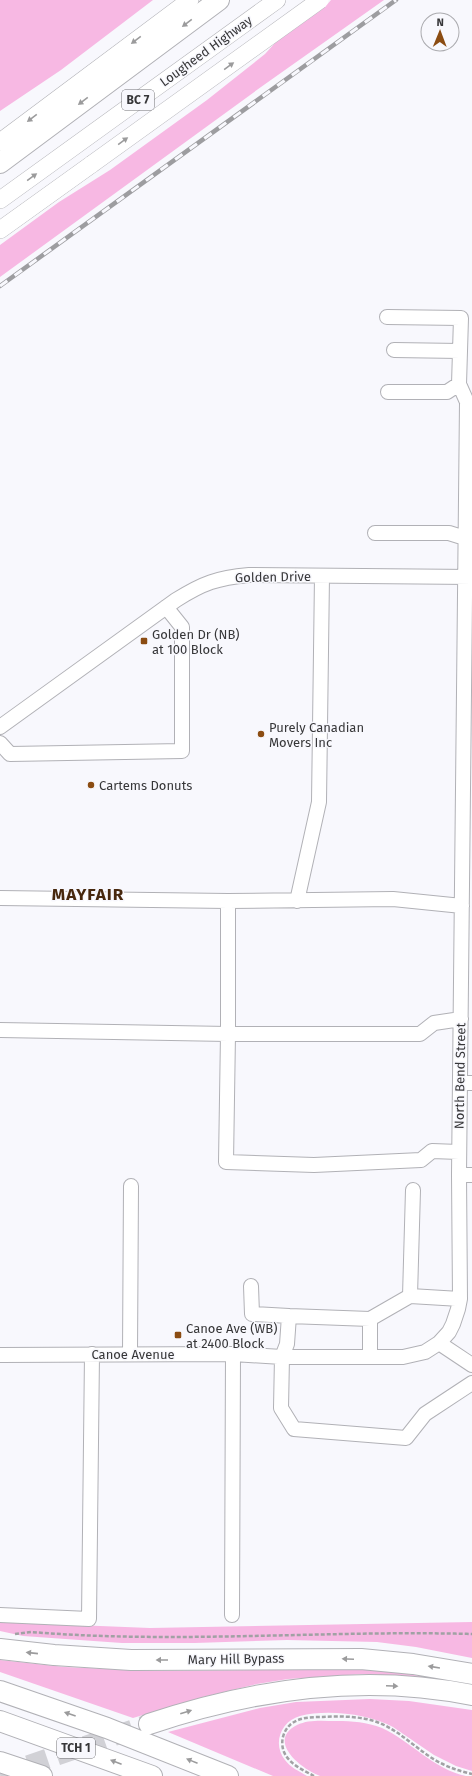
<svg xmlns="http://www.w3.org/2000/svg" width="472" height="1776" viewBox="0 0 472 1776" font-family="'Fira Sans',sans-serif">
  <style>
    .green { fill: #f7b8e3 }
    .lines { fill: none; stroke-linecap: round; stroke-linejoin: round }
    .highway-tunnel { stroke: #d1d1d6; stroke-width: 20; stroke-dasharray: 20 10; stroke-linecap: butt }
    .minor-casing { stroke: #b1b1b6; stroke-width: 16 }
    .major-casing { stroke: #b1b1b6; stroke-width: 18 }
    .highway-casing { stroke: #b1b1b6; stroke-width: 22 }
    .path { stroke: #a1a1a4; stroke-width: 2.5; stroke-dasharray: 4 2; stroke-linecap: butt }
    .minor { stroke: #fff; stroke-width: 14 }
    .major { stroke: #fff; stroke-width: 17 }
    .highway { stroke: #fff; stroke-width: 20 }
    .rail-casing { stroke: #9d9da0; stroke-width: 4.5 }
    .rail { stroke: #f8f8fd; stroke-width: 3; stroke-dasharray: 9; stroke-linecap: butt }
    .major-bridge-casing { stroke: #b1b1b6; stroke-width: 18; stroke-linecap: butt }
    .major-bridge { stroke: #fff; stroke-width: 17 }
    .oneway { fill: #9b9b9c }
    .poi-dot { fill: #8b4c12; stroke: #f8f8fd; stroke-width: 1.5 }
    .labels { text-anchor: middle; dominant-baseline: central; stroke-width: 3; stroke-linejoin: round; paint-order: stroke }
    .shield { fill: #f8f8fd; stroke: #717174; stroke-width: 1 }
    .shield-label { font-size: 12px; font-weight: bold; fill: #373739 }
    .street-label { font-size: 13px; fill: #373739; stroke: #f8f8fd }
    .poi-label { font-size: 13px; fill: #373739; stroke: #f8f8fd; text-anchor: start }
    .district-label { font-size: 17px; font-weight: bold; letter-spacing: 1px; fill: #47280e; stroke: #f8f8fd }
  </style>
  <rect width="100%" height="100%" fill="#f8f8fd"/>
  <path class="green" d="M0,0H153L61,70L0,111Z
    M331,0H384L261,87L0,277V245L59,202L110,170L207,100L265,54L275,43L325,7Z
    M0,1622L150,1628L472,1622V1658L416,1647L377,1642L287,1640L195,1643H122L23,1636L0,1631Z
    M0,1660L65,1667L152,1671L345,1669L389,1671L451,1681L431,1678L363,1674L288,1679L257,1684L203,1697L133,1718L0,1672Z
    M370,1699L409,1701L472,1710V1771L456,1766L434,1755L393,1727C369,1714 327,1709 300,1716C281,1721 272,1744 285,1760C291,1768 299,1771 307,1776H273L168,1732L260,1708L296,1702Z
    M337,1721C352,1721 367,1722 382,1728C412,1742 433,1769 466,1776C430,1776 393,1776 357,1776C347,1776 328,1776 320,1776C301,1769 266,1741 297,1725C309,1719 324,1721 337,1721Z"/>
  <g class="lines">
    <path class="highway-tunnel" d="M0,1775L149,1724"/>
    <g class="minor-casing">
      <path id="minor" d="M394,350L460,351
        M388,392H447L459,384
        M375,533H449L465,538H472
        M0,727L176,600C203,583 217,578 249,575L472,577
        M0,743L10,754L182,751V627L166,607
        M0,898L228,901
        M297,901L319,802L322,576
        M461,1019L434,1023L420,1034H228V901L393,899L462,906
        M0,1030L228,1034L226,1162L314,1165L421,1160L432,1151L459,1152
        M460,1083H472
        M459,1175H472
        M251,1286L252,1314L289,1316L287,1344L282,1357L281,1408L294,1429L406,1438L425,1414L472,1383
        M410,1296L460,1299
        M289,1316L370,1319L410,1296L413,1190
        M370,1319V1357
        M439,1343L472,1365
        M130,1354L131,1186
        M0,1355L233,1354L282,1357H403L425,1352L439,1343L449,1332L453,1324L458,1309L460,1299L459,1175L467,402L459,384L461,318L387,317
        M0,1615L89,1619L92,1354
        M232,1615L233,1354"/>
    </g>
    <g class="major-casing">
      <path id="major" d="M0,142L190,0
        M0,200L277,0
        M0,230L92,164"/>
    </g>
    <g class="highway-casing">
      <path id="highway" d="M0,163L219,0
        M0,1649L54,1655L131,1660L361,1659L413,1664L472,1674
        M0,1691L107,1728L228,1776
        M0,1721L152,1776
        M149,1724C253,1689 363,1673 472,1695
        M0,1762L42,1776"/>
    </g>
    <path class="path" d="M15,1634L31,1632C178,1644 325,1630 472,1634
      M314,1776C303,1770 289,1764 284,1752C280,1742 283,1731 291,1724C300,1717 312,1717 323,1717C340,1716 360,1716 377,1722C399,1730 415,1748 435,1760C447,1767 459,1771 472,1774"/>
    <use href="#minor" class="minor"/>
    <use href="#major" class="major"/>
    <use href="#highway" class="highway"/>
    <g class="rail-casing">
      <path id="rail" d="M0,286L396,0"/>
    </g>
    <use href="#rail" class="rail"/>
    <g class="major-bridge-casing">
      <path id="major-bridge" d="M92,164L320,0"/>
    </g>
    <use href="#major-bridge" class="major-bridge"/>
  </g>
  <defs><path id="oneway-solid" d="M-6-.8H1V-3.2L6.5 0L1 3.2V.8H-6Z"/></defs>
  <g class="oneway">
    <use href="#oneway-solid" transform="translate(187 23) rotate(143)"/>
    <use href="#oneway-solid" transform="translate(136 40) rotate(143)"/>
    <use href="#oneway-solid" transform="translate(229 66) rotate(-36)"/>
    <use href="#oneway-solid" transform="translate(83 101) rotate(143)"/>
    <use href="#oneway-solid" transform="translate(32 118) rotate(143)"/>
    <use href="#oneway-solid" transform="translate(123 141) rotate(-36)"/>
    <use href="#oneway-solid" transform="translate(32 177) rotate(-36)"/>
    <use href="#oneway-solid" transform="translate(32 1653) rotate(-174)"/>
    <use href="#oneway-solid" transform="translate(348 1659) rotate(-178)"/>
    <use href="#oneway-solid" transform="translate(162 1660) rotate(180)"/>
    <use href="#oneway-solid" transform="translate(434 1667) rotate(-171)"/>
    <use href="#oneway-solid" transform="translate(392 1686) rotate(3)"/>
    <use href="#oneway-solid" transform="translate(186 1712) rotate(-17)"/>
    <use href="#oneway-solid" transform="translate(70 1714) rotate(-161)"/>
    <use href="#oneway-solid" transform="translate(192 1761) rotate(-158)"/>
    <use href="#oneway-solid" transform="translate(116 1762) rotate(-159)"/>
  </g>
  <g class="poi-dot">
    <rect x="140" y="637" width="8" height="8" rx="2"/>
    <circle cx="261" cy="734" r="4"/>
    <circle cx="91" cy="785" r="4"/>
    <rect x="174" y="1331" width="8" height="8" rx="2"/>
  </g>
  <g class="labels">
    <g class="shield">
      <rect x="122" y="90" width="32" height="20" rx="3"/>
      <rect x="57" y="1738" width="38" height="20" rx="3"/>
    </g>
    <g class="shield-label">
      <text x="138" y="100">BC 7</text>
      <text x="76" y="1748">TCH 1</text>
    </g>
    <g class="street-label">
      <text transform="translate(206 51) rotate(-36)">Lougheed Highway</text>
      <text transform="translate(273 577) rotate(-1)">Golden Drive</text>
      <text transform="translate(460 1076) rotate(-89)">North Bend Street</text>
      <text x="133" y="1354">Canoe Avenue</text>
      <text transform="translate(236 1659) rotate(-1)">Mary Hill Bypass</text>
    </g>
    <g class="poi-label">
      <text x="152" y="634">Golden Dr (NB)<tspan x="152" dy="15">at 100 Block</tspan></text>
      <text x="269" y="727">Purely Canadian<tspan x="269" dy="15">Movers Inc</tspan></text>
      <text x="99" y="785">Cartems Donuts</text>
      <text x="186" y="1328">Canoe Ave (WB)<tspan x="186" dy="15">at 2400 Block</tspan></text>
    </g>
    <g class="district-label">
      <text x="88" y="894">MAYFAIR</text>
    </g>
  </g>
  <g transform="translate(440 32) rotate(1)"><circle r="19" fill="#f8f8fd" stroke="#ababaf"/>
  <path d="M0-3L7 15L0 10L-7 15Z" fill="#8b4c12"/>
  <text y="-6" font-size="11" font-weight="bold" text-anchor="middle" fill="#373739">N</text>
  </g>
</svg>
